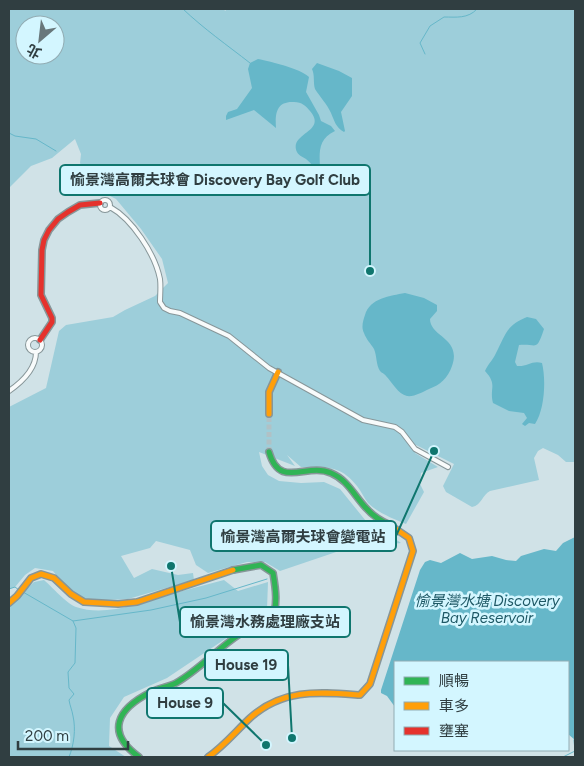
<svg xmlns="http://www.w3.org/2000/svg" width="584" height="766" viewBox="0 0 584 766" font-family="Figtree,'Noto Sans TC',sans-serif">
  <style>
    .green { fill: #9dceda; fill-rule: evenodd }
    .water { fill: #66b7c9 }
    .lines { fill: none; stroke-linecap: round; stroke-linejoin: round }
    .stream { stroke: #66b7c9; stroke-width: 1 }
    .secondary-tunnel { stroke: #b0c1c6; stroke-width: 5; stroke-dasharray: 5 2.5; stroke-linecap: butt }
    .street-casing { stroke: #879699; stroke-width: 6 }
    .fast-casing { stroke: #879699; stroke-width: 8 }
    .slow-casing { stroke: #879699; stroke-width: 8 }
    .jam-casing { stroke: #879699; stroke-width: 8 }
    .street { stroke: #f8fbfb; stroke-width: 4 }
    .fast { stroke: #30b455; stroke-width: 5 }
    .slow { stroke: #ff9f0a; stroke-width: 5 }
    .jam { stroke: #e5322d; stroke-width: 5 }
    .labels { text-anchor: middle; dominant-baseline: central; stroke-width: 5; stroke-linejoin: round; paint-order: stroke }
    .water-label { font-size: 15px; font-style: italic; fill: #1e5865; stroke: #d3f6ff }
    .leader { fill: none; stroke: #0f766e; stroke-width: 2 }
    .callout-dot { fill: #0f766e; stroke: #d3f6ff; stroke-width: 2 }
    .callout { fill: #d3f6ff; stroke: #0f766e; stroke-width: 2 }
    .callout-label { font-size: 15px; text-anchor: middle; font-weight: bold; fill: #303e41 }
  </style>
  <rect width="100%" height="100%" fill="#d0e2e7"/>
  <path class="green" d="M9,9H222L226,11L225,9H575V462H566L558,455L543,448L538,451L534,458L539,480L490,491C482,495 482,505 472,507L446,492L443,486L454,464L416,445L415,453L438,467L421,473L420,484L424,492L406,524C394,519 378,513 368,503C364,498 361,491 357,486C341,465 326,467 301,467L287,455L295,466L259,452L262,466L268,475L279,481L301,483L324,482L340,489L370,526L391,536L401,543L345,549L280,571L265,562H247L208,573L196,565L190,550L156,541L150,548L121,556L134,578L152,569L178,575L193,573L194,580L128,599L86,601L65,586L53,571L35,568L25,575L15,587L9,589V407L46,388L59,331L66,325L113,317L125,310L155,296L168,283L162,259L141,229L116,199L92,187L80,163L81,154L75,139L52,158L31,166L9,188ZM25,25H55V55H25Z
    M44,580C52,587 67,604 76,607C105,617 140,603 167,595C186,590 205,585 224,580L238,591L268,582L267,609L261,615L167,678L124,697L110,718L109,746L126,757H9V605L34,582Z"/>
  <path class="water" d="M258,59C272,62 299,68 309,77L306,92L319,115L321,121L331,126L335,131C316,140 320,155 320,173C315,168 311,163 306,159C303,157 298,155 297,152C288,133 328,132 310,111C306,106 302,102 294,102C276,101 275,114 276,128L254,110L226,120V116L228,112L237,109L252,88L248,69L250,63Z
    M317,63L339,71L352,78V96L341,112L345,131L344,132C336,128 334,120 331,113C327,104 320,97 315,89C313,82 315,76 312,69Z
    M405,293L424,298L437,305V311L430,319C430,337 462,338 452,366C448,378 440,385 429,389C423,392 414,397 407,396C398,394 392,382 386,376C384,373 383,374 380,371C376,365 377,356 374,349C371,344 366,339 364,333C361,327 363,321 365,315C370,298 390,296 405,293Z
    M527,317L536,319L544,329C536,353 537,343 519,345L515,362L517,366C527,367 532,360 542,363C546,379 545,409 535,424L529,423L525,426L522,424L527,418L524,413L509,411L493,403C489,388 498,385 485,371C488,364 493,360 496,353C505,336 506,325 527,317Z
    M575,537V740L568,734V662H395V707L387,696L381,693V690L420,570L425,562L430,560L441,563L460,553L472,559L492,556L506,560L516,561L521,556L544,549L556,551L563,543Z"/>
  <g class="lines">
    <path class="stream" d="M183,9C204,29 227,45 250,63
      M425,54L420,43L430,26L444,17C456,17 468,19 477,9
      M9,133L15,136L36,139L56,151
      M9,589L15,587L19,590
      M23,592L73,621L151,610L206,598L267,579
      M574,740L575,751
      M69,757C74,745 76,729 73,716C72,710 70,706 69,700L74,694L69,688L68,672L75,663L76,628L73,621
      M563,757L575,751"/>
    <path class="secondary-tunnel" d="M269,452V414"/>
    <g class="street-casing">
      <path id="street" d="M100 205a5 5 0 1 1 10 0a5 5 0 1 1-10 0Z
        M110,207C132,219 155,254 160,279C161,287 160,295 160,302L164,308L170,311L180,313L229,336L269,368L363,420L395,427L402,432L415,449L448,467
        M28 345a7 7 0 1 1 14 0a7 7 0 1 1-14 0Z
        M9,391C22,382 36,368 36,352"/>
    </g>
    <g class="fast-casing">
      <path id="fast" d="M269,452C280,490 306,462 331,473C348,480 355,497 367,509C373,516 381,521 390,525
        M139,757C105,732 117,709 151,692C159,688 168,687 176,683C199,670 218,648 240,634C250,629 264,627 271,618C279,607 275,585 273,573L261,565L233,570"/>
    </g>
    <g class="slow-casing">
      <path id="slow" d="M269,414V392L278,372
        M9,603L17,596L31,578L41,574L54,578L71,594L84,602L118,604L137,602L233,570
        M208,757C224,746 236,731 250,718C283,688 319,692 360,695L370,684L413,551L409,538L390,525"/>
    </g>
    <g class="jam-casing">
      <path id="jam" d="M40,340L52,322V318L41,295L42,250L44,240L49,230L58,219L68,212L80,205L100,203"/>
    </g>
    <use href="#street" class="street"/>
    <use href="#fast" class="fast"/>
    <use href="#slow" class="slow"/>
    <use href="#jam" class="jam"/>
  </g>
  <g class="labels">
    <g class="water-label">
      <text x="487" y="601">愉景灣水塘 Discovery<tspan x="487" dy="17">Bay Reservoir</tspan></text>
    </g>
  </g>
  <path class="leader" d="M370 271L370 180M434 451L396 536M171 566L180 622M292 738L288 665M266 745L223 703"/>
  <g class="callout-dot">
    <circle cx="370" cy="271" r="5"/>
    <circle cx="434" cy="451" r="5"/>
    <circle cx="171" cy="566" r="5"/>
    <circle cx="292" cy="738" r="5"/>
    <circle cx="266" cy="745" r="5"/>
  </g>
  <g class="callout">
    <rect x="60" y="165" width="310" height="30" rx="5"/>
    <rect x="211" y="521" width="185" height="30" rx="5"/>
    <rect x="180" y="607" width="170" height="30" rx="5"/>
    <rect x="205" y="650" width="83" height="30" rx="5"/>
    <rect x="147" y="688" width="76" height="30" rx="5"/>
  </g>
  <g class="callout-label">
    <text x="215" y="185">愉景灣高爾夫球會 Discovery Bay Golf Club</text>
    <text x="303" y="542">愉景灣高爾夫球會變電站</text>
    <text x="265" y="627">愉景灣水務處理廠支站</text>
    <text x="246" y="670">House 19</text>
    <text x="185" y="708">House 9</text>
  </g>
  <rect width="584" height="766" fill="none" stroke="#303e41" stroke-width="20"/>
  <rect x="394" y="661" width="175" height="90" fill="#d3f6ff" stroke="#92acb3"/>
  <rect x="404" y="677" width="25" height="8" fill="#30b455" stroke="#92acb3"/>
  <text x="439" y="686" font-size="15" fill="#303e41">順暢</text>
  <rect x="404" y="702" width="25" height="8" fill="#ff9f0a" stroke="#92acb3"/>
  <text x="439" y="711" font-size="15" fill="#303e41">車多</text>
  <rect x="404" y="727" width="25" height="8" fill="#e5322d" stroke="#92acb3"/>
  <text x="439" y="736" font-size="15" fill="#303e41">壅塞</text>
  <g transform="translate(40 40) rotate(208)"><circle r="24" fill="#d3f6ff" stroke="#92acb3"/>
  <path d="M0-4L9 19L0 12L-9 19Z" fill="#68777b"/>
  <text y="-8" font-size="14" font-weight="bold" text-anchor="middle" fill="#303e41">北</text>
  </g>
  <path d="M18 741v8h110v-8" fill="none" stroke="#303e41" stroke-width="2.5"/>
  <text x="25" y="741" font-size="15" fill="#303e41" stroke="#d3f6ff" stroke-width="4" paint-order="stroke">200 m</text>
</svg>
